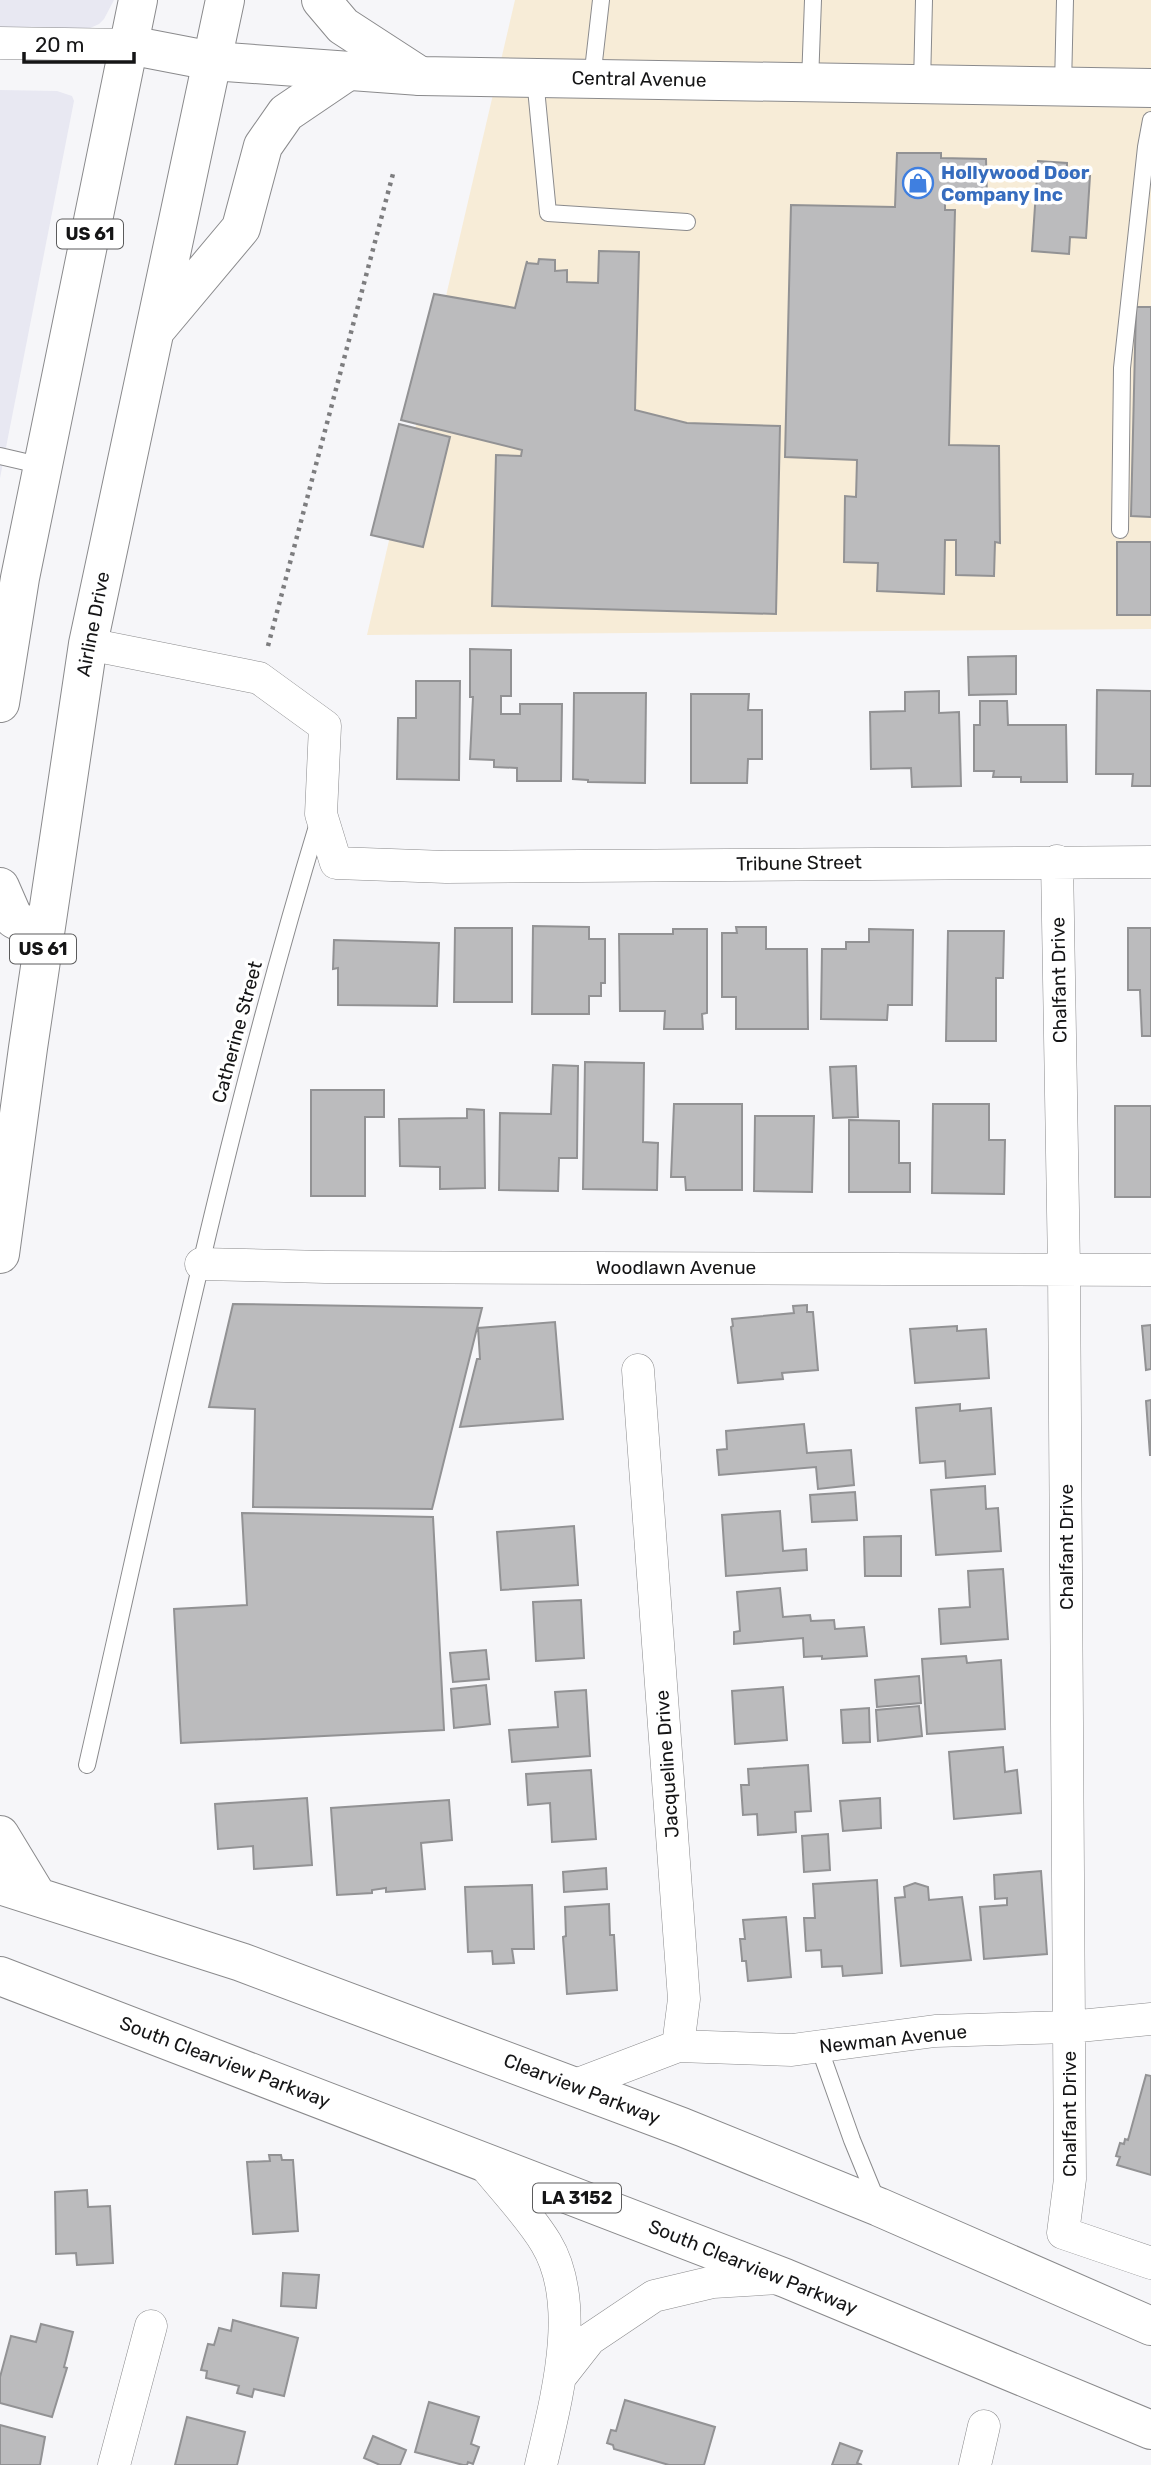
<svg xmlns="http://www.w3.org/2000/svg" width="1151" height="2465" viewBox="0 0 1151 2465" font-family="Rubik,sans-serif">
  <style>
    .built { fill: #e8e8f2 }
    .industrial { fill: #f7ecd7 }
    .building { fill: #bbbbbd; stroke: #929294; stroke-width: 2 }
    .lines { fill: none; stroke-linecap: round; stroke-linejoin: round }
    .service-casing { stroke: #8a8a8c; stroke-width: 18 }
    .minor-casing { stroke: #8a8a8c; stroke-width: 33 }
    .secondary-casing { stroke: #8a8a8c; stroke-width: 40 }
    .trunk-casing { stroke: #8a8a8c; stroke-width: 40 }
    .path { stroke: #7d7d7f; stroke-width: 4.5; stroke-dasharray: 3.5 5; stroke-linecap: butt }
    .service { stroke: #fff; stroke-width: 16 }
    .minor { stroke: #fff; stroke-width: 32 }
    .secondary { stroke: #fff; stroke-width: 38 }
    .trunk { stroke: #fff; stroke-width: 38 }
    .labels { text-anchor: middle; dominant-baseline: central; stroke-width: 7; stroke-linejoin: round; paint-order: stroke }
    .shield { fill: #fff; stroke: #5b5b5c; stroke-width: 2 }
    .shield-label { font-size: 18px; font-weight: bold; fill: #151516 }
    .street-label { font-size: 19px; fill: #151516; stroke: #fff }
    .shop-label { font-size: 19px; font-weight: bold; fill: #366cbe; stroke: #fff; text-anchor: start }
  </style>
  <rect width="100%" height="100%" fill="#f6f6f9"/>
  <path class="built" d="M0,0H114L104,19L99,24L88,29L0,30Z
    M0,90L57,91L72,96L74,101L0,478Z"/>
  <path class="industrial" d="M515,0H1151V629L367,635Z"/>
  <path class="building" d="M897,153H941V158L986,159L987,198L945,196V210H955L949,445L999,446L1000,543L995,542L994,576L956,575V540H945L944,594L877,591L878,563L844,562L845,496L856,497L857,460L785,457L791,205L895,207Z
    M1038,161L1067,163V174L1090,176L1086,238L1070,237L1069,254L1032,251Z
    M599,251L639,252L635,410L687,423L780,426L776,614L492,606L496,455L521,456L522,450L401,420L434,294L515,308L527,261V263L538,264L539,259L555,260V271L567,270V282L598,283Z
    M1136,307H1151V517L1131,516Z
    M399,424L450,437L423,547L371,535Z
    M1117,542H1151V615H1117Z
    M470,649L511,650V696H501V714H520V704H562L561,781H517V768L494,767V760L470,759L473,697H470Z
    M1016,656V694L969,695L968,657Z
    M416,681H460L459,780L397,779L398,718H416Z
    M1097,690L1151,691V786H1132L1133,774H1096Z
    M939,691V713L959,712L961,786L912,787L911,768L871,769L870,712L905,711V692Z
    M574,693H646L645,783L588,782V780L573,779Z
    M691,694H749L748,710H762V759H748L747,783H691Z
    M980,701H1007L1008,725H1066L1067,782H1021V777H993L994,771H974V725H980Z
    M533,926L589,927V939H605V983H601V996H589V1014H532Z
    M736,927H766V949H807L808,1029H736V997H722V933H737Z
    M455,928H512V1002H454Z
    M1128,928H1151V1036H1142L1140,990H1128Z
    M673,929H707V1013L702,1014L703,1029H664L665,1011H620L619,934H673Z
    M869,929L913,930L912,1005H888L887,1020L821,1019L822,949H846V942H869Z
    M948,931H1004L1003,978H996V1041H946Z
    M334,940L439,943L437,1006L338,1005V968L333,969Z
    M585,1062L644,1063L643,1142L658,1143L657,1190L583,1189Z
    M553,1065L578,1066L577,1158H559L558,1191L499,1190L500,1113L551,1114Z
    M856,1066L858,1117L833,1118L830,1067Z
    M311,1090H384V1117H365V1196H311Z
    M674,1104H742V1190H686L685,1177H671Z
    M933,1104H989V1140H1005L1004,1194L932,1193Z
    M1115,1106H1151V1197H1115Z
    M467,1109L484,1110L485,1188L440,1189V1167L400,1166L399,1119L467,1118Z
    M755,1116H814L812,1192L754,1191Z
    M849,1120L899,1121V1163H910V1192H849Z
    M233,1304L482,1308L432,1509L253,1507L255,1409L209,1407Z
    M807,1305V1312H813L818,1370L782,1373L783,1379L738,1383L731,1327L733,1326L732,1319L794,1313L793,1306Z
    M555,1322L563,1419L460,1427L477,1359H480L478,1328Z
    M1151,1325V1369L1146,1370L1142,1326Z
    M957,1326V1331L986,1329L989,1378L915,1383L910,1329Z
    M1151,1400V1455H1150L1146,1401Z
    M960,1404V1411L991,1408L995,1474L946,1478L945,1461L920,1463L916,1408Z
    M804,1424L807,1453L851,1450L854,1485L818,1489L816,1467L719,1475L717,1450L727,1449L726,1431Z
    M985,1486L986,1509L998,1508L1001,1551L936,1555L931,1490Z
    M855,1492L857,1520L812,1522L810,1495Z
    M780,1511L783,1551L806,1549L807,1570L726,1576L722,1515Z
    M242,1513L433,1517L444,1730L181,1743L174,1609L247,1605Z
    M574,1526L578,1585L501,1590L497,1532Z
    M901,1536V1576H865L864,1537Z
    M1003,1569L1008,1639L941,1644L939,1609L970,1607L968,1571Z
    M780,1588L783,1617L810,1615L811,1621L834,1620L835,1629L864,1627L867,1656L822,1659V1656L804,1657L803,1638L734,1644V1632L740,1631L737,1592Z
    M581,1600L584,1658L536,1661L533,1602Z
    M486,1650L489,1679L453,1682L450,1653Z
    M966,1656L967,1663L1001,1660L1005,1729L927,1734L922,1659Z
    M919,1676L921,1703L877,1707L875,1680Z
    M486,1685L490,1724L454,1728L451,1689Z
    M783,1687L787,1740L735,1744L732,1691Z
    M586,1690L590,1756L512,1762L509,1730L558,1727L555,1692Z
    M919,1706L922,1736L878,1741L876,1710Z
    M869,1708L870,1742L843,1743L841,1710Z
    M1003,1747L1005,1772L1017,1770L1021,1813L954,1819L949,1752Z
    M808,1765L811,1811L795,1812L796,1832L758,1835L757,1814L743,1815L741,1785H749L748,1769Z
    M591,1770L596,1839L552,1842L550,1803L528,1805L526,1774Z
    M307,1798L312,1865L254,1869L253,1846L218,1849L215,1804Z
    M880,1798L881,1828L843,1831L840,1801Z
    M449,1800L452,1840L421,1843L425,1889L386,1892V1888L372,1890V1893L337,1895L331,1808Z
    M828,1834L830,1870L804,1872L802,1836Z
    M606,1868L607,1889L564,1892L563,1872Z
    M1041,1871L1047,1954L984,1959L980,1907L1007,1905V1898L995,1899L994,1875Z
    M877,1880L882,1973L843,1976L842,1966L822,1967L821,1950L806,1951L804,1918H815L813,1884Z
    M915,1883L928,1887L929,1900L962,1897L971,1960L901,1966L895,1898L905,1897L904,1887Z
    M532,1885L534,1949H512L514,1963L493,1964L492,1951L468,1952L465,1887Z
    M609,1904L610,1935H614L617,1990L567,1994L563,1937L566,1936L565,1907Z
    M786,1917L791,1977L748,1981L746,1961H742V1959L740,1939H745L743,1920Z
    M1146,2075L1151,2076V2175L1117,2165L1120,2157L1116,2156L1120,2143L1124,2144L1125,2139L1128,2140Z
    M269,2155H281L282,2160H293L298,2231L253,2234L247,2162L270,2161Z
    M87,2190L88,2207L110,2206L113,2263L77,2265L76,2253L56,2254L55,2192Z
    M283,2273L319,2275L316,2308L281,2306Z
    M233,2320L298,2338L284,2396L254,2389L252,2397L237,2393L239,2386L206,2378L207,2371L201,2370L208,2344L214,2345L219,2328L231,2331Z
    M41,2324L73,2332L64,2367L67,2368L52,2417L0,2403V2377L11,2336L36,2342Z
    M625,2400L715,2427L704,2465H669L614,2449L613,2445L607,2443L611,2430L616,2431Z
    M429,2402L479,2417L471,2444L479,2447L473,2464L468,2462L467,2465H463L415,2452Z
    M187,2417L245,2432L237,2465H175Z
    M0,2425L45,2437L40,2465H0Z
    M373,2436L406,2450L400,2465H380L364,2458Z
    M840,2443L862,2451L857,2463L862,2465H832Z"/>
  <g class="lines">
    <g class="service-casing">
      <path id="service" d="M535,78L548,213L687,222
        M592,79L601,0
        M810,82L813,0
        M922,84L924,0
        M1063,86L1065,0
        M0,456L43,466
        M1120,530L1122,368L1146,147L1151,120
        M87,1765C159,1450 224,1132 318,823
        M819,2047L852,2140L877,2201"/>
    </g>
    <g class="minor-casing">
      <path id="minor" d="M0,43L129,45
        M88,644L259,678L325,726L321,814L336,863L446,867L1151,862
        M1057,861L1064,1268L1070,2179L1063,2233L1151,2263
        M201,1264L325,1267L1151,1270
        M678,2046L792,2050L935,2031L1069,2027L1151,2019
        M573,2086L678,2046L684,1999L638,1370
        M482,2162C502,2187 530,2216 546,2243C583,2304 556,2400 541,2465
        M561,2376L590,2339L654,2296L713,2282L779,2278
        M114,2465L151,2326
        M975,2465L984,2426"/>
    </g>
    <g class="secondary-casing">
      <path id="secondary" d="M129,45L212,61L420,76L1151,88"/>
    </g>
    <g class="trunk-casing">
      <path id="trunk" d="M321,0L343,26L420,76
        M158,327L241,228L263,146L286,113L348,71
        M0,703L20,578L138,0
        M0,887L14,919L45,935
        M0,1254L28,1048L88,644L225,0
        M0,1835L37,1896
        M0,1885L241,1962L682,2127L879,2207L1151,2326
        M0,1976L785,2278L1151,2430"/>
    </g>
    <path class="path" d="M268,646L394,170"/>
    <use href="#service" class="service"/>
    <use href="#minor" class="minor"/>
    <use href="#secondary" class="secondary"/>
    <use href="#trunk" class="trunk"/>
  </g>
  <defs>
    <g id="shop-ring" transform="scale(1.575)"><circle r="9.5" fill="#fff" stroke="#3f7fe0" stroke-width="1.5"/><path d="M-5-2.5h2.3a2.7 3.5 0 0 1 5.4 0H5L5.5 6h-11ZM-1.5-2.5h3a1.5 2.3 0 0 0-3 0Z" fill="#3f7fe0"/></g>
  </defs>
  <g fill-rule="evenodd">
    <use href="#shop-ring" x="918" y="183"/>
  </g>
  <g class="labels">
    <g class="shield">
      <rect x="57" y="219.5" width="66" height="29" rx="5"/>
      <rect x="10" y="934.5" width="66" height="29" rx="5"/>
      <rect x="533" y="2183.5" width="88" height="29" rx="5"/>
    </g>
    <g class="shield-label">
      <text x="90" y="234">US 61</text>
      <text x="43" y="949">US 61</text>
      <text x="577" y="2198">LA 3152</text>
    </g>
    <g class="street-label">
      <text transform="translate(639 79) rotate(1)">Central Avenue</text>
      <text transform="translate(93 624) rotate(-79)">Airline Drive</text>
      <text transform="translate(799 863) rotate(-1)">Tribune Street</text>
      <text transform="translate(1059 980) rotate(-91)">Chalfant Drive</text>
      <text transform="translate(237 1032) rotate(-75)">Catherine Street</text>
      <text x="676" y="1267">Woodlawn Avenue</text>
      <text transform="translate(1066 1547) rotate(-90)">Chalfant Drive</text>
      <text transform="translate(667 1764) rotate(-94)">Jacqueline Drive</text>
      <text transform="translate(893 2039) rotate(-6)">Newman Avenue</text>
      <text transform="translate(225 2062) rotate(21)">South Clearview Parkway</text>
      <text transform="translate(582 2089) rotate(21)">Clearview Parkway</text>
      <text transform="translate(1069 2114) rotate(-90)">Chalfant Drive</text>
      <text transform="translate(753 2267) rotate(22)">South Clearview Parkway</text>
    </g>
    <g class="shop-label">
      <text x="941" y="172">Hollywood Door<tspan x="941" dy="22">Company Inc</tspan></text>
    </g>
  </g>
  <path d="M24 52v10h110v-10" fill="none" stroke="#151516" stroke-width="3.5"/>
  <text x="35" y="52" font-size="21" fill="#151516" stroke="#ffffff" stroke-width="5" paint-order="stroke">20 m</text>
</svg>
